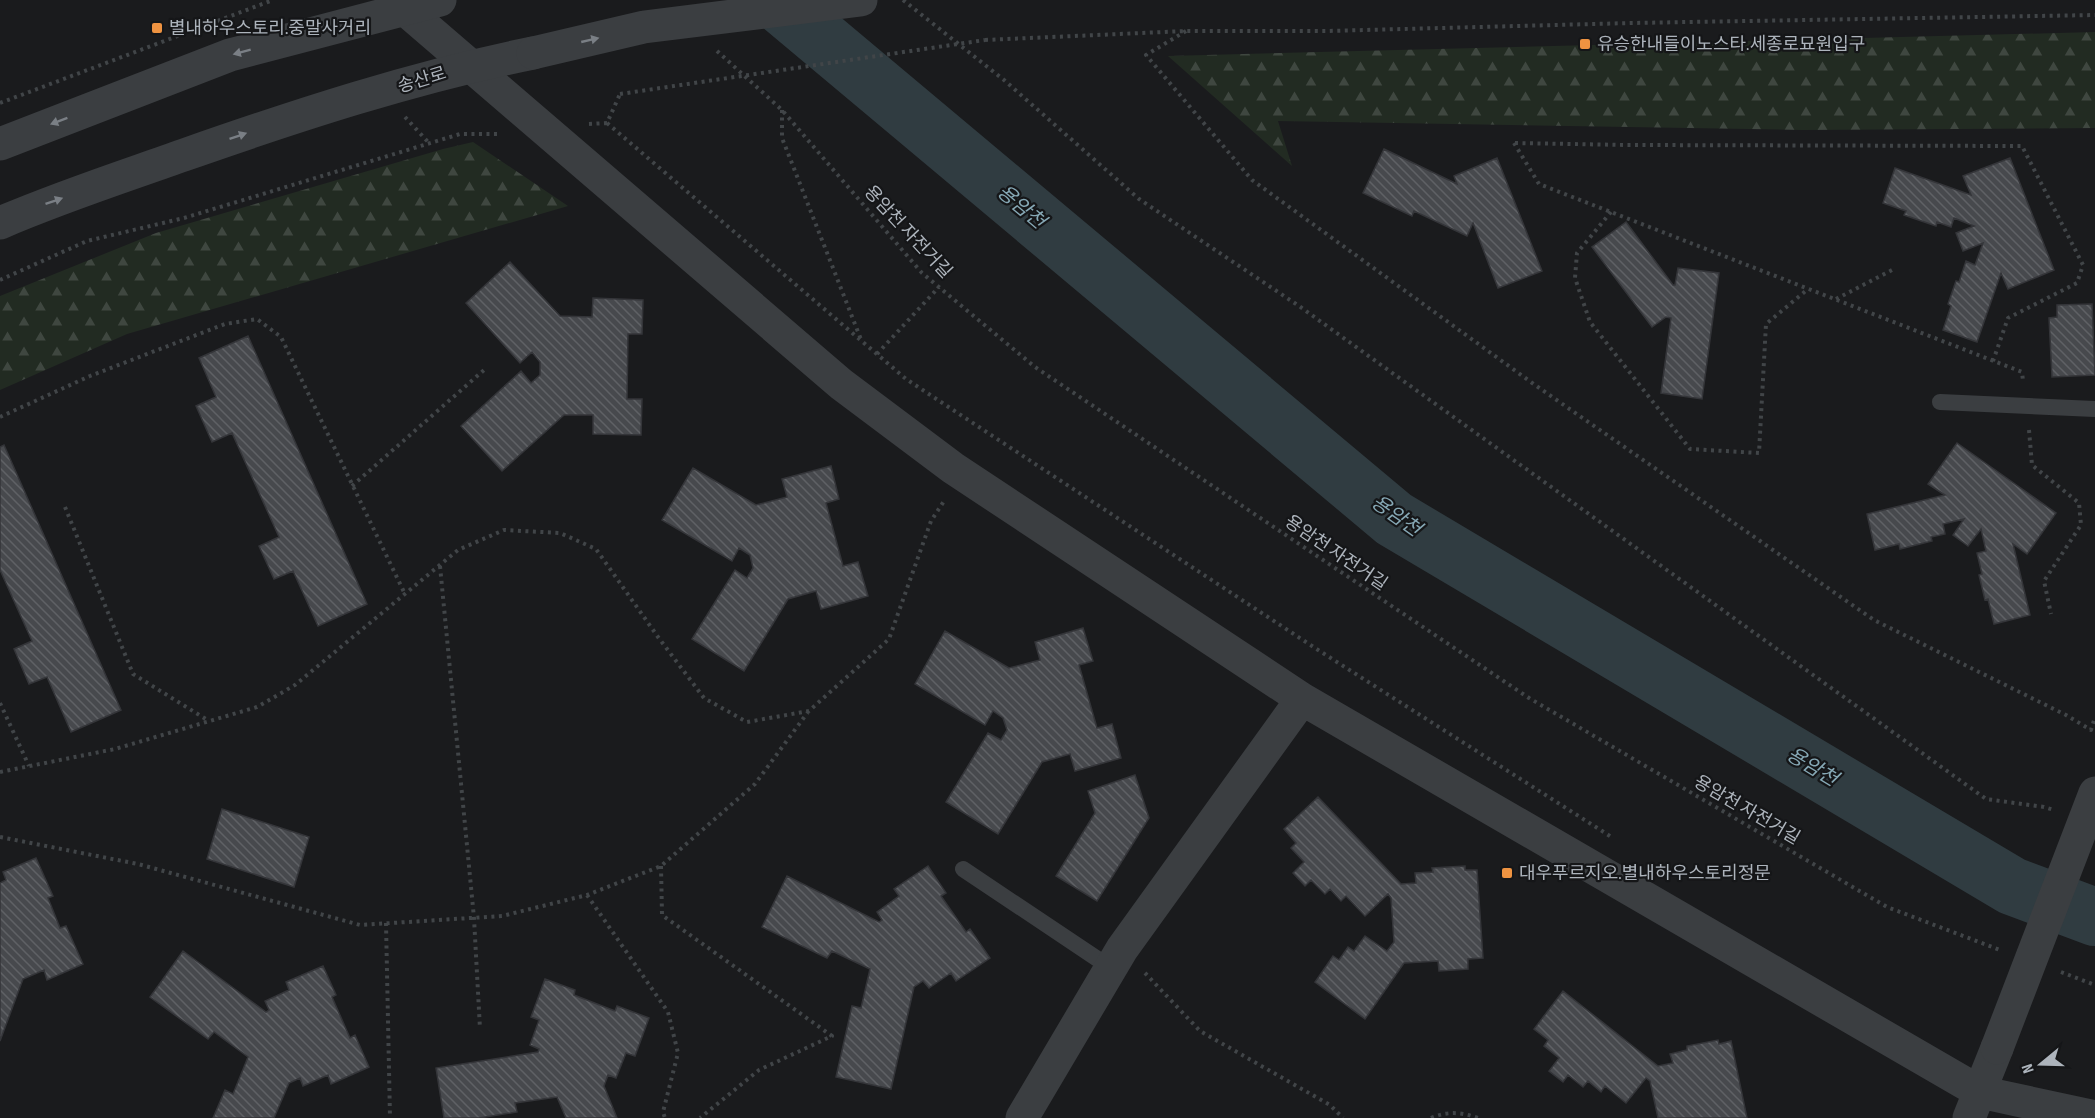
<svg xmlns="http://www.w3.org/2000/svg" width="2095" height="1118" viewBox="0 0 2095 1118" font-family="'Sofia Sans Condensed','Noto Sans KR',sans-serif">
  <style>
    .forest { fill: url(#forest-firs) }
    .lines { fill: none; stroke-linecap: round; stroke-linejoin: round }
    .river { stroke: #303c41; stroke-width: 58 }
    .building { fill: url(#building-back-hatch); stroke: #343539; stroke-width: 1.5 }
    .path { stroke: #414548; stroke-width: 4; stroke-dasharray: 3 4.5; stroke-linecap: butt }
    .service { stroke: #3b3e41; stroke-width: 16 }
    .minor { stroke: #3b3e41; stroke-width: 33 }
    .tertiary { stroke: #3b3e41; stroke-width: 33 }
    .path-bridge { stroke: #414548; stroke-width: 4; stroke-dasharray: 3 4.5; stroke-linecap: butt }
    .minor-bridge { stroke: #3b3e41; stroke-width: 33 }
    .tertiary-bridge { stroke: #3b3e41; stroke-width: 33 }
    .oneway { fill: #7a7f85 }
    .poi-dot { fill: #ee9341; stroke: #151618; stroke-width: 2 }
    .labels { text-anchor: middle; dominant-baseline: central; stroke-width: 4.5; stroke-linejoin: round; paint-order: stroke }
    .poi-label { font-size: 18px; fill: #adb4bc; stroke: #151618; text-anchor: start }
    .street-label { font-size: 18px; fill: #adb4bc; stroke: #151618 }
    .water-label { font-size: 20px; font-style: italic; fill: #86a8b5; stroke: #151618 }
  </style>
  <defs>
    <pattern id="forest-firs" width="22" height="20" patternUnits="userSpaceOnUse" patternTransform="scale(1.5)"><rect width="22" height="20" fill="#222b22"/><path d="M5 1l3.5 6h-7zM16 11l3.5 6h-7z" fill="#3f4740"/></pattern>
    <pattern id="building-back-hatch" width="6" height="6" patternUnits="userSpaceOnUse" patternTransform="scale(1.5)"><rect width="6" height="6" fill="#47494d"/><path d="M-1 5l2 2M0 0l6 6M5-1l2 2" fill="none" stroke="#5f6165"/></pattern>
  </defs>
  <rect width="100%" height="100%" fill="#1a1b1d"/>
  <path class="forest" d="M2095,32V128L1803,130L1278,121L1292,166L1168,56Z
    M473,142L568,206L127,334L0,390V296L156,233L443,149Z"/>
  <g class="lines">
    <path class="river" d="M775,0L1394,519L2012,886L2095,917"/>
  </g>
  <path class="building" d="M1384,149L1457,184L1454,176L1497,158L1542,271L1498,288L1473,223L1467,236L1414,211L1412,216L1363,193Z
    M2010,158L2054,270L2008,289L2001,273L1977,342L1943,330L1951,306L1948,304L1956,281L1959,282L1966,261L1975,265L1983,243L1963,251L1956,233L1974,226L1954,218L1951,227L1937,222L1936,226L1904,215L1906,211L1883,203L1895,168L1971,195L1963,176Z
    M1626,222L1673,285H1675L1678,268L1719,273L1702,399L1661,393L1671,318L1666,317L1652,327L1592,247Z
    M510,262L560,316L592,317L593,298L643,300L642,334H628L627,399H642L641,435L593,434V415H564L502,471L461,426L521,371L531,383L540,375V362L532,352L520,363L466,303Z
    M2092,304L2095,375L2052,377L2049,318L2057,317V305Z
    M248,336L367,604L318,626L293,571L274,579L259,546L279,537L232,433L212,442L196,406L216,397L199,358Z
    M1957,443L2056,513L2027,554L2013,544L2030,615L1994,624L1988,599L1985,600L1979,575L1982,574L1977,553L1986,551L1981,529L1968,546L1953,535L1964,519L1943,524L1945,534L1931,537L1932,541L1900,549L1899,544L1875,550L1867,514L1945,495L1928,484Z
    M4,445L121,710L71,732L47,677L29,684L14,649L32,641L0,570V447Z
    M831,466L839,499L826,503L843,566L858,562L868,596L821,609L816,591L788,599L744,671L692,639L735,570L747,578L753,568L750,555L739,548L732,561L662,520L693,468L756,505L787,497L782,479Z
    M1083,628L1093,661L1079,665L1097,728L1112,724L1121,758L1075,771L1070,754L1042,762L998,834L946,802L988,733L1001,740L1007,730L1003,718L993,711L985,725L915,684L945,631L1009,668L1040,660L1035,642Z
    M1135,775L1149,818L1097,901L1056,876L1095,813L1088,791Z
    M1318,797L1401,884L1416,883L1415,873L1433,872L1432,868L1465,866V870H1477L1483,958L1468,959V969L1439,971L1438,961L1404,963L1365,1019L1315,982L1333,956L1339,960L1348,947L1354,951L1365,936L1387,951L1394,942L1391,898L1388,894L1365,916L1346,896L1341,901L1330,889L1325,894L1311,880L1305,886L1293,873L1304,862L1291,848L1296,843L1284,829Z
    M222,809L309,837L294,887L207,859Z
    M36,858L53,896L48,898L60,928L66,926L83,964L47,980L44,970L23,979L0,1041V883L6,880L3,872Z
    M928,866L946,893L941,896L966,932L970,929L990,958L956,981L951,973L929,988L923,981L914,987L891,1089L836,1077L852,1006L861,1008L870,969L832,951L827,958L762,927L787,876L879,922L882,920L877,912L899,896L894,889Z
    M183,951L266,1012L269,1010L265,1001L289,990L286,982L323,966L336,995L332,997L350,1038L355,1035L369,1067L331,1084L328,1075L303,1086L300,1078L289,1083L274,1118H213L225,1090L233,1094L248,1057L214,1032L208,1039L150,997Z
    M545,979L575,990L574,995L615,1011L617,1006L649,1018L635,1056L626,1053L616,1078L608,1075L604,1086L617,1118H566L557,1097L515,1103L517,1112L479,1118H444L436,1068L538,1052L539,1049L530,1045L539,1020L531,1017Z
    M1563,991L1658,1066L1673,1063L1670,1054L1687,1050V1046L1718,1040L1719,1044L1731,1041L1747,1118H1658L1650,1081L1646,1078L1626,1103L1605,1086L1601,1092L1588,1081L1583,1087L1568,1075L1563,1082L1549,1071L1559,1058L1544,1046L1548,1040L1534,1029Z"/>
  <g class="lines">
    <path class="path" d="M903,0L1004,80L1139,199L1299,306L1986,799L2044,807L2054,810
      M1186,31L1146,55L1252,180L1535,385L1874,620L2066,715L2091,730L2095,717
      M985,40L1186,31H1327L1631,23L2095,15
      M717,51L782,110L922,273L1035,367L1529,698L1887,907L2000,950
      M0,103L273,0
      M782,110V138L862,342
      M405,117L429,143
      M607,123L906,379L1315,648L1613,838
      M589,124L607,123L620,94
      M1514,143L1539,184L2022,372L2023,381
      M1515,143L1627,145L2022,146L2083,265L2077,283L2008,318L1993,361
      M1611,212L1577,253L1575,278L1590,322L1690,449L1759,453L1766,324L1808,289
      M0,280L87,241L184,218L460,134H498
      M1836,299L1892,270
      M877,354L939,287
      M0,417L90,376L225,324L257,319L281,337L405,594
      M2029,430L2032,465L2079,503L2081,525L2044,581L2051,614
      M352,486L484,370
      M65,507L133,674L209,721
      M440,566L474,918L480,1029
      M0,703L29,766
      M0,772L115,749L257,707L295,685L458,550L504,530L560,533L596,549L658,637L704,698L747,722L809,711L889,639L931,521L944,501
      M0,837L138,864L360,925L502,916L587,895L661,866L755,784L808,712
      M661,866L662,915L832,1036L759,1070L700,1118
      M587,895L668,1012L678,1053L663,1112L665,1118
      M386,923L390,1118
      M2061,972L2095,985
      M1145,973L1200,1031L1330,1105L1343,1118
      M1431,1118C1447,1111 1462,1112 1478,1118"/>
    <path class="service" d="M1940,402L2095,409
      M963,869L1111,968"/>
    <path class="minor" d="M394,0L841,384L953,468L1302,699L1980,1092L2095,1117
      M1022,1118L1122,949L1302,699
      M1969,1118L1997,1048"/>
    <path class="tertiary" d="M0,144L230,55L440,0
      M0,223C60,197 122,177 184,155C298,115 414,77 533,53"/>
    <path class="path-bridge" d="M620,94L985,40"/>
    <path class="minor-bridge" d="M1997,1048L2095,793"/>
    <path class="tertiary-bridge" d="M533,53L644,27L861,0"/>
  </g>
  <defs><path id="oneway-solid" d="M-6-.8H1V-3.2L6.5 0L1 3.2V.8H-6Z" transform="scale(1.5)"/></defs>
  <g class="oneway">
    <use href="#oneway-solid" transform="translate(590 40) rotate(-13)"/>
    <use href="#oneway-solid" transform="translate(242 52) rotate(165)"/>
    <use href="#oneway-solid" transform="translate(59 121) rotate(159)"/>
    <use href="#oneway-solid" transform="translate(238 136) rotate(-19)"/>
    <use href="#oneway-solid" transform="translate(54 201) rotate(-19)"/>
  </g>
  <g class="poi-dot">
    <rect x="151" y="22" width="12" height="12" rx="3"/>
    <rect x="1579" y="38" width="12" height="12" rx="3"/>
    <rect x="1501" y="867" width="12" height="12" rx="3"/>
  </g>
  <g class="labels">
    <g class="poi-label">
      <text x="169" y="28">별내하우스토리.중말사거리</text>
      <text x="1597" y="44">유승한내들이노스타.세종로묘원입구</text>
      <text x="1519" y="873">대우푸르지오.별내하우스토리정문</text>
    </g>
    <g class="street-label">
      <text transform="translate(422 80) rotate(-17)">송산로</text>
      <text transform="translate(908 232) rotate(47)">용암천 자전거길</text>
      <text transform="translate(1336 553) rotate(34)">용암천 자전거길</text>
      <text transform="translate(1747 810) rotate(30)">용암천 자전거길</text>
    </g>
    <g class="water-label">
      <text transform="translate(1021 207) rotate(40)">용암천</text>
      <text transform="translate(1396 516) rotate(35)">용암천</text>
      <text transform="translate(1812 767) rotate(31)">용암천</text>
    </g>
  </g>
  <g transform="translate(2041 1064) rotate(251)" stroke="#151618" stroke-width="4.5" paint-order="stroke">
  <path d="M0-4.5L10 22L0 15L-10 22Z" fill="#adb4bc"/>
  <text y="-9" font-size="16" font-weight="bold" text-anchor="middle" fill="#adb4bc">N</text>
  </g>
</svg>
